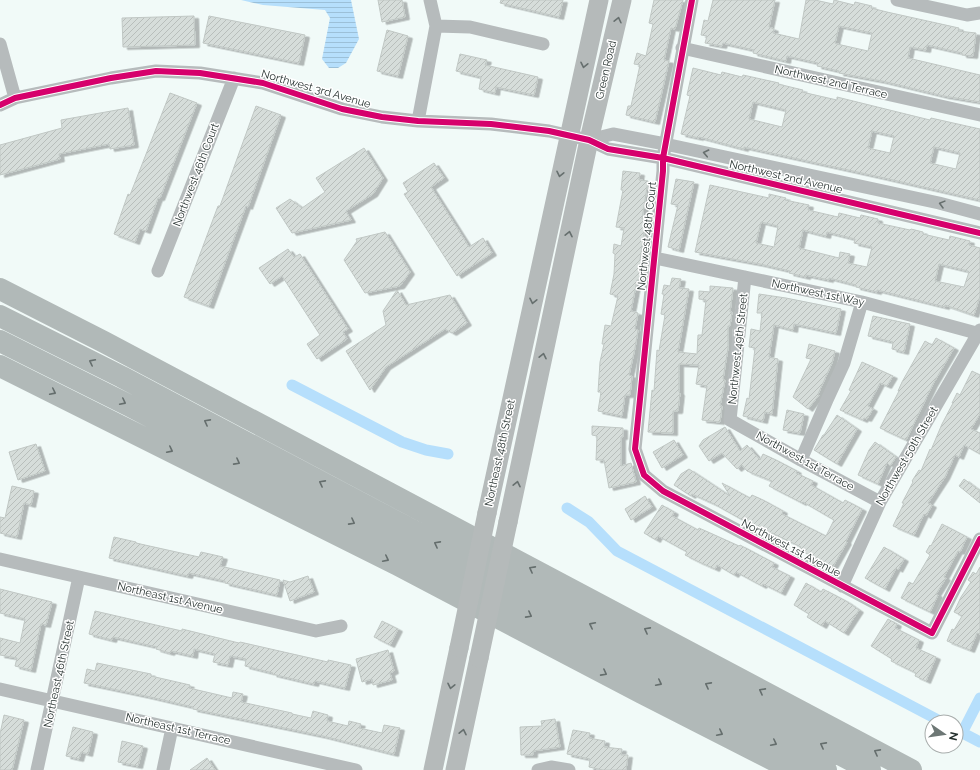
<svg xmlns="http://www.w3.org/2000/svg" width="980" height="770" viewBox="0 0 980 770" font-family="Raleway,sans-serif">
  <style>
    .water { fill: url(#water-rules) }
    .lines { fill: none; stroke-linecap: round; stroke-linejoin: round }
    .canal { stroke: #b6dffc; stroke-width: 11 }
    .building { fill: url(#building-hatch); stroke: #c0c7c4; fill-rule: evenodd; filter: url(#shadow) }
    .street { stroke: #b6bbbc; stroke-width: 13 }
    .secondary { stroke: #b5baba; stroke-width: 19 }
    .highway { stroke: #b1b9b8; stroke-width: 22 }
    .secondary-bridge { stroke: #b5baba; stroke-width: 19 }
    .cycleway-casing { stroke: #fff; stroke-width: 8 }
    .cycleway { stroke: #d6006c; stroke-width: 6 }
    .oneway { stroke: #666f6e }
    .oneway2 { stroke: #676f6e }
    .oneway3 { stroke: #656e6d }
    .labels { text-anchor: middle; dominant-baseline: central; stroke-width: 3; stroke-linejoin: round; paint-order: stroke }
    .street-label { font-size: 11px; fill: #26312f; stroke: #fff }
  </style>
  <defs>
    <pattern id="water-rules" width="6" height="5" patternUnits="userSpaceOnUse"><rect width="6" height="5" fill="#b6dffc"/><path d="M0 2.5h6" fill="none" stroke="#9cc0d8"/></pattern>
    <pattern id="building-hatch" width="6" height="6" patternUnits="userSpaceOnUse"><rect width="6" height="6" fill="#d6ddda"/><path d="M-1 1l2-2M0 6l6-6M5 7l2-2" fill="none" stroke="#b8bebb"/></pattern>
    <filter id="shadow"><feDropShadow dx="4.5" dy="2.5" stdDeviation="0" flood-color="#0004"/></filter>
  </defs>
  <rect width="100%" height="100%" fill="#f1faf8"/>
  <path class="water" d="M241,0H351L359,39L346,63L338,68H329L322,59L330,18L325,10L263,5Z"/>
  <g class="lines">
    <path class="canal" d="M292,385L402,442L426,450L448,454
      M567,508L589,522L617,551L942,722
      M957,730L980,742
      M962,733L980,698"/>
  </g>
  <path class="building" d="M378,0H402L405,17L382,22Z
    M501,0H563L559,17L500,3Z
    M654,0H683L675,29L671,28L664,60L669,61L655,122L626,115L628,106H631L640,65L634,64L637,53L646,56L653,24L649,23Z
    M713,0H775L769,27L774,29L773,33L799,39L806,0H815L833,4L834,0L854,5L855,2L872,6L871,8L887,12L959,28L958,31L976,33L973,56L962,55V53L927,45L926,50L910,47L908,58L980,75V102L944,96L882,81L839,73V71L817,66L818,63L787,56L786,61L753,53L754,50L723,43L722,46L705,43L707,36L701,35L704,20L708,21ZM839,26L872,33L868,51L837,44L835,43Z
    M194,16L195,45L123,47L122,18Z
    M209,16L305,35L299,63L203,43Z
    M387,30L408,36L398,76L377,71Z
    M460,54L487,60L485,65L538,77L534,95L496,87L495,93L479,89L481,77L456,71Z
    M693,68L721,75L722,72L742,77L743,75L779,83L778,84L803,90L802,92L837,100V97L930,120L931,118L980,129V200L880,177L744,147V149L699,137V138L681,134L690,96L687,95ZM753,102L786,110L782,127L749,119ZM872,131L894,136L890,153L868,148ZM934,147L960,153L956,169L930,163Z
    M170,93L197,103L160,198H158L146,231L140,229L135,242L114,234L128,194L130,195Z
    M256,106L281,115L248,207L246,206L209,306L184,297L218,206H220Z
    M128,108L134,145L110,149L109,144L59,154L60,159L0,175V145L62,128L61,120Z
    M364,148L383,178L373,194L346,211L351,220L292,233L276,208L290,199L302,208L325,192L316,178Z
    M434,163L444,178L431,187L469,247L483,238L492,253L457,276L404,194L408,192L403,183Z
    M623,171L640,173L639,180L648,181L642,219H646L640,260H644L643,280H637L631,311L638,313L635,329L638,330L635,348L629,375L632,376L630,395H625L622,416L598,411L601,392H598L600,362L604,344H602L605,325L611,326L618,296L610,294L614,274L615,254L613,253L614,244L621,246L624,228L616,227L623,190H621Z
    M676,179L694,182L679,250L668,247L678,205L671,204Z
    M710,185L769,198V194L786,198L785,200L809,205L808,210L838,217L839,213L860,218L861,215L878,219V223L910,230L911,229L923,232V234L949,240L950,236L970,241L969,245L980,248V296L974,315L945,305V307L877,290V292L856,287V285L829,278V280L806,275V277L789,273L790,271L760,264L695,252ZM761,222L778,226L774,247L756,243ZM803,230L826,236L827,232L855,239L854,243L872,247L867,267L848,263L850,254L840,252L839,258L799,248ZM939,264L968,271L969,272L964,287L935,281Z
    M385,232L410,272L400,286L365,293L344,260L357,241L356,239Z
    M288,249L294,257L300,254L348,329L343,332L347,339L317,359L307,344L320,335L282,276L270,284L259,268Z
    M672,278L681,279L679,288L689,289L678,352L697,354L698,335H702L706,300L699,299V291L710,292V286L733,288L730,312H732L730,326H728V348L723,379L725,380L720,406H722L720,422L702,420L707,386L696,384L699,365L679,364V392L680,393L678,411H673V433L648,432L652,390L654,391L657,350L659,351L665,315L661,314L664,294H662L664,285L670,286Z
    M397,290L406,305L450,295L467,323L452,333L445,329L386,367L370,390L346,351L386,325L383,311Z
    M759,294L786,298L841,309L836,333L794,324L793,330L774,325L769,357L778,359L772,414L765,412L763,421L743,416L747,398L749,399L755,348L749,347L751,329L760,331L762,313H757Z
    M873,316L910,324L904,352L892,349L893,342L868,336Z
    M936,338L954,348L933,384L906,440L880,428L899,391H898L902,382L925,341L932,345Z
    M809,344L835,351L832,363L818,394L819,395L808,409L793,397L811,359L806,358Z
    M862,362L893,376L887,386L880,383L868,406L873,409L867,419L864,418L863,420L840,410L851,391L849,390Z
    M972,371L980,375V414L971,429L980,433V454L964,445L959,457L955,455L945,477L928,503L932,505L926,516L924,514L914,535L893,526L904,503H902L913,482L912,481L919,470L921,471L930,449L931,450L942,424L953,403H952L957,393L960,395Z
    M787,410L804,414L800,433L783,430Z
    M837,415L857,429L837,464L814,450L823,435H824Z
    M592,426L623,428V437H621V466L631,463L636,482L609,488L604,460H596L597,436L592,435Z
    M725,427L740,451L747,445L760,460L763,454L776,460L797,471L796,473L813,481L811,485L843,503L845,500L862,509L846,541L847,542L831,570L815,561L816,559L799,549L801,547L772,533L771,536L714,504L692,494L691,496L674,485L681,474L689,469L730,496L722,483L750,498L752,495L763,500L783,511L782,514L826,536L834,520L803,502L802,503L769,486L772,481L747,471L742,465L737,469L722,453L709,461L699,446L703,440Z
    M674,440L683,455L662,468L653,452Z
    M875,442L896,457L890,466L887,463L878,484L858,475L869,450Z
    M36,444L45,471L18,480L9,452Z
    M964,479L980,491V503L959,486Z
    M12,486L34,491L31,505L24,503L17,537L0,533V517L5,518Z
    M645,496L652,507L631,520L625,509Z
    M662,505L674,512L672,516L698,530L699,528L739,546L740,545L774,563L772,567L790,576L781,593L763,584L762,586L736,572L734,575L717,565L715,569L697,561L685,555L687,552L658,536L656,540L644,533Z
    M942,524L967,537L960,552L958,551L944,577L946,578L936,594L938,595L930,612L901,598L909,582L913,584L930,555L926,552L930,545L931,546Z
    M114,537L136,542V543L199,557L201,552L223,557L220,566L280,580L277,595L225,583V581L189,573L188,576L109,558Z
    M884,547L904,559L898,570L896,568L885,589L865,578Z
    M980,567V634L977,633L970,650L947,641L952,629L954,630L962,616L954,612L961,597L971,582L968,580L973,572L976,574Z
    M308,576L314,592L290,601L283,580L290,582Z
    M806,583L821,592L823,589L846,601L859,610L844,633L825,621L822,626L807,617L809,614L794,605Z
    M0,589L52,602L46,625L41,624L31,670L15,666L17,658L0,655V638L20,643L25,619L0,613Z
    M95,611L182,631V629L239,643L240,642L297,655L328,662V660L351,665L345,688L315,681L314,684L272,674L273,673L245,666L246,659L230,656L228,665L213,662L215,654L194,649L193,656L171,651L170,653L156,649L157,647L113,637L112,640L89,634Z
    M888,619L897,624L895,628L919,640L916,648L936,657L926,681L915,676L916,673L891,661L892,659L871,646Z
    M382,621L398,629L390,645L374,637Z
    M388,650L394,671L390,673L392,680L373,685L372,679L362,682L356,659Z
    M97,663L151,674V676L190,685L189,688L232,698L233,692L243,694L241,702L292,713V714L311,718L313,711L328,715L327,721L348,726L349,721L361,724L359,728L382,733L384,725L400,728L394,754L323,736L193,709V707L146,696L84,683L87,669L95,671Z
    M4,715L24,720L12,770H0V734Z
    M555,719L560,747L533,751V755H521L520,727L542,726L541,721Z
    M73,727L93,732L88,754L81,752L79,759L66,756Z
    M573,730L590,733L589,738L605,741L604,747L622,749L621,755H628L626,770H603L589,767L590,759L567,754Z
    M122,741L143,746L138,766L118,762Z
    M207,758L215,770H190Z"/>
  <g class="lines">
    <path class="street" d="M692,0L663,158V171L635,449L644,475L663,491L932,633L980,539
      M897,0L967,15L980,13
      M436,26L470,27L543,44
      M0,44L15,98
      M682,48L980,115
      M0,105L15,98L111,78L156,71L200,73L263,83L342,109L382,117L418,121L491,124L549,131L589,140L608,149L663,158L980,233
      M418,121L436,26L430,0
      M589,140L613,134L665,144L939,203L980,214
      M655,258L862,302L980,334
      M158,271L234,78
      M745,277L730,420L801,460L880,502
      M801,460L827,400L844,363L862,302
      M0,559L316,631L341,626
      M842,586L880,502L980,330
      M0,689L356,770
      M37,770L79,577
      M163,770L172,728
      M538,770L551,767L569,770"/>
    <path class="secondary" d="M487,513L599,0
      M508,522L589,140L622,0
      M433,770L459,648
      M455,770L479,658"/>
    <path class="highway" d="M0,289L104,342L911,770
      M0,316L122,377L472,562L870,770
      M0,341L130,406L599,652L826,770
      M0,366L398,565L642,693L793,770"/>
    <path class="secondary-bridge" d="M459,648L487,513
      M479,658L508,522"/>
    <g class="cycleway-casing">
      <path id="cycleway" d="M692,0L663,158V171L635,449L644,475L663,491L932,633L980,539
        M0,105L15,98L111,78L156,71L200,73L263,83L342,109L382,117L418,121L491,124L549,131L589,140L608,149L663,158L980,233"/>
    </g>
    <use href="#cycleway" class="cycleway"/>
  </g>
  <defs><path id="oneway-chevron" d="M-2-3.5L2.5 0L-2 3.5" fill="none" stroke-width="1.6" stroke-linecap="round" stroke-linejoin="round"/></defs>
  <g class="oneway">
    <use href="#oneway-chevron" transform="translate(618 20) rotate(-77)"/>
    <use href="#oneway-chevron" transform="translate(584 65) rotate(102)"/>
    <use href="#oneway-chevron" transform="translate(560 174) rotate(102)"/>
    <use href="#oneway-chevron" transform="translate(569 234) rotate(-78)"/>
    <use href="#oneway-chevron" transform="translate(533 301) rotate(102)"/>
    <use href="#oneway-chevron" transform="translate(543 356) rotate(-78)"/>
    <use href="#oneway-chevron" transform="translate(517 484) rotate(-78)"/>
    <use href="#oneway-chevron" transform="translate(451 686) rotate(102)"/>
    <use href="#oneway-chevron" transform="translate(463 732) rotate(-78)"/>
  </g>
  <g class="oneway2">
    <use href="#oneway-chevron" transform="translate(706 153) rotate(-168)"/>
    <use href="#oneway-chevron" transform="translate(942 204) rotate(-165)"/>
  </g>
  <g class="oneway3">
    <use href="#oneway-chevron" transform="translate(92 362) rotate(-153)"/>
    <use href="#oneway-chevron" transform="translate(53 392) rotate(26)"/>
    <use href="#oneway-chevron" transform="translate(123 402) rotate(27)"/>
    <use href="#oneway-chevron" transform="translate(207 422) rotate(-152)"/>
    <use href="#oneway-chevron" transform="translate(170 450) rotate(27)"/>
    <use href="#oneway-chevron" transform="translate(237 462) rotate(28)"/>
    <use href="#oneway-chevron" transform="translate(322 483) rotate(-152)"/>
    <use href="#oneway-chevron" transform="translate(352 522) rotate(28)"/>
    <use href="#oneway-chevron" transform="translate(437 544) rotate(-152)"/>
    <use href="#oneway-chevron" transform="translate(386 559) rotate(27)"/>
    <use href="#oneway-chevron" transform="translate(532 569) rotate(-152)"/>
    <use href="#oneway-chevron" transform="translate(529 615) rotate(28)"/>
    <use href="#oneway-chevron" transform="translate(592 625) rotate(-153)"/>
    <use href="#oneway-chevron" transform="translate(647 630) rotate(-152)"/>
    <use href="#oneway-chevron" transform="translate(604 673) rotate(28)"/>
    <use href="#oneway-chevron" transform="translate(659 683) rotate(27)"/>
    <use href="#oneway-chevron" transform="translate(708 685) rotate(-152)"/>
    <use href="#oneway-chevron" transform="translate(762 691) rotate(-152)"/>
    <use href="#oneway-chevron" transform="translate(720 733) rotate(27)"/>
    <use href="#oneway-chevron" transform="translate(774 743) rotate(27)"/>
    <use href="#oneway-chevron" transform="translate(823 745) rotate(-152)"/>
    <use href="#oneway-chevron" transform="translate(877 752) rotate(-152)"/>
  </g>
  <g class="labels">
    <g class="street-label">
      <text transform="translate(606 70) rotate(-77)">Green Road</text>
      <text transform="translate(831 82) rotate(13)">Northwest 2nd Terrace</text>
      <text transform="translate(316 89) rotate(16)">Northwest 3rd Avenue</text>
      <text transform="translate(196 175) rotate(-69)">Northwest 46th Court</text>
      <text transform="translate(786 177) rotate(13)">Northwest 2nd Avenue</text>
      <text transform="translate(647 236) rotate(-84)">Northwest 48th Court</text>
      <text transform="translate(818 293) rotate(12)">Northwest 1st Way</text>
      <text transform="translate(738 349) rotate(-84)">Northwest 49th Street</text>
      <text transform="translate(500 453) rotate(-78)">Northeast 48th Street</text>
      <text transform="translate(907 456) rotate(-60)">Northwest 50th Street</text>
      <text transform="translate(805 461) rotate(29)">Northwest 1st Terrace</text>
      <text transform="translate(791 548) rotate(28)">Northwest 1st Avenue</text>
      <text transform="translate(170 598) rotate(13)">Northeast 1st Avenue</text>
      <text transform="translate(59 674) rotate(-78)">Northeast 46th Street</text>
      <text transform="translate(178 729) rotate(13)">Northeast 1st Terrace</text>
    </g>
  </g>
  <g transform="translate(944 734) rotate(103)"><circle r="19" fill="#ffffff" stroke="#a8adac"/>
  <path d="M0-3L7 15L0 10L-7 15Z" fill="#6d7775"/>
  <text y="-6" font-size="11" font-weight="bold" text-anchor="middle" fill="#26312f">N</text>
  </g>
</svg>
